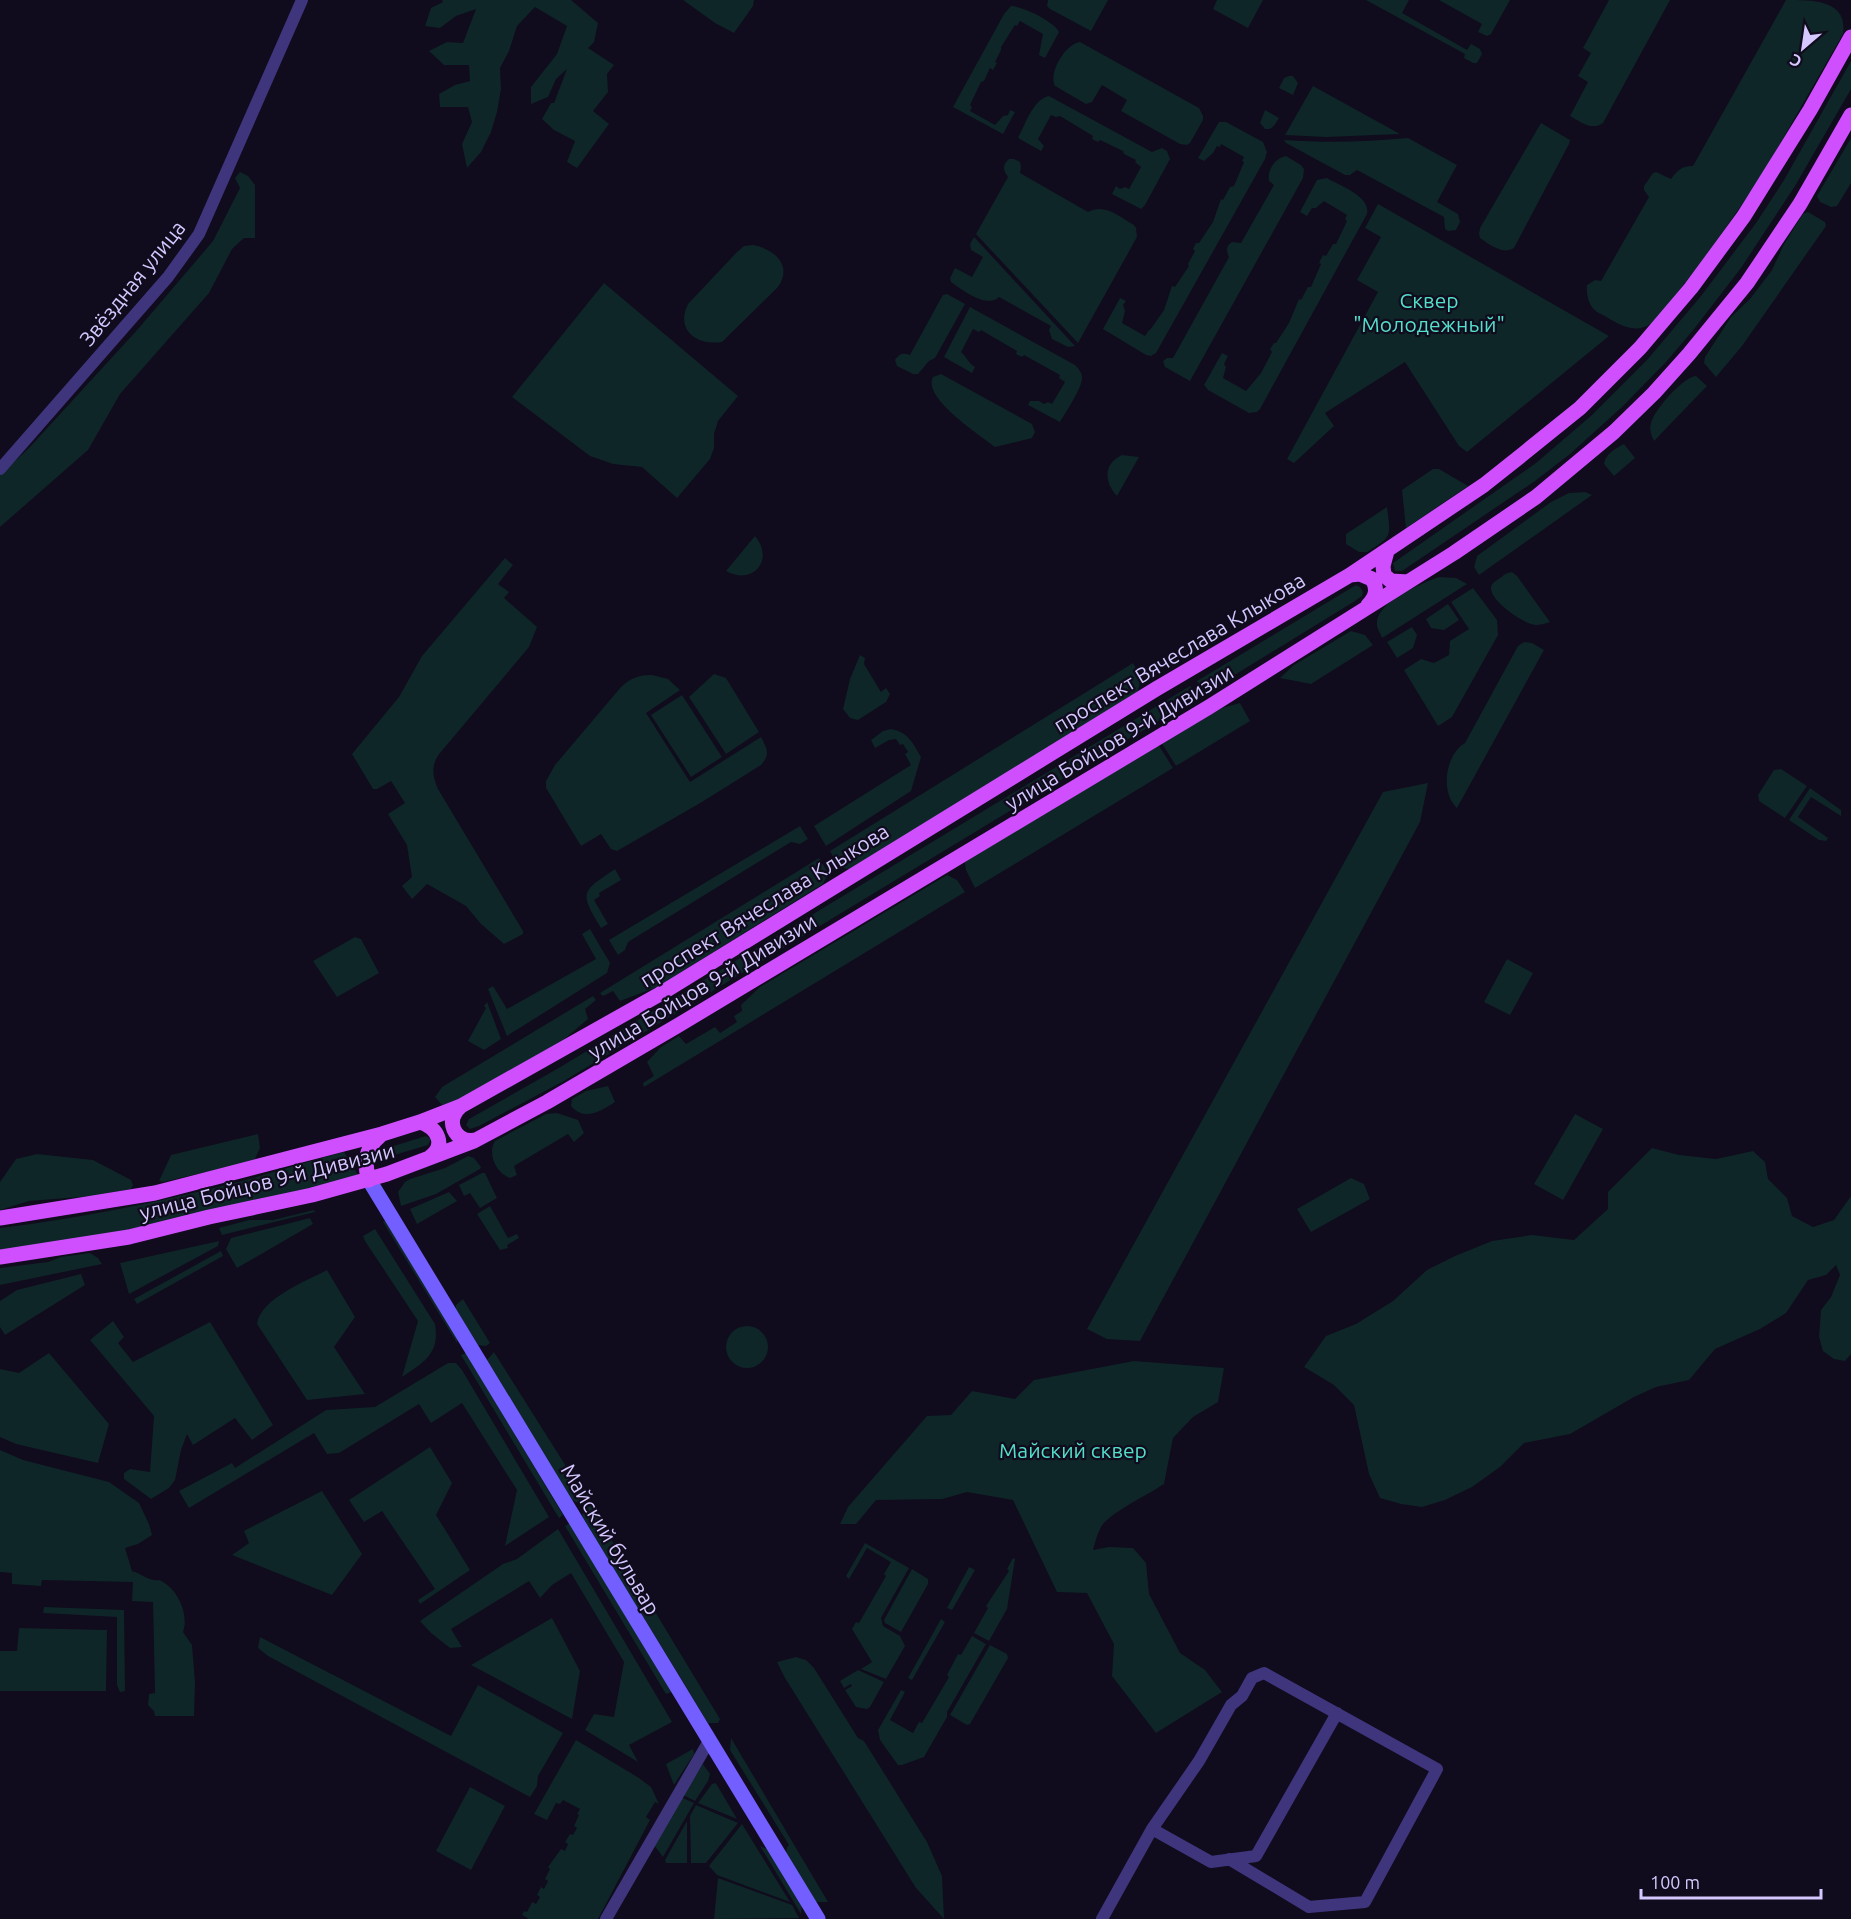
<svg xmlns="http://www.w3.org/2000/svg" width="1851" height="1919" viewBox="0 0 1851 1919" font-family="Ubuntu,sans-serif">
  <style>
    .green { fill: #0e2627 }
    .lines { fill: none; stroke-linecap: round; stroke-linejoin: round }
    .street { stroke: #3f357d; stroke-width: 12 }
    .secondary { stroke: #735fff; stroke-width: 15 }
    .primary { stroke: #cf4fff; stroke-width: 15 }
    .labels { text-anchor: middle; dominant-baseline: central; stroke-width: 4.5; stroke-linejoin: round; paint-order: stroke }
    .street-label { font-size: 21px; fill: #d4c8ff; stroke: #100b1d }
    .park-label { font-size: 21px; fill: #53e0cb; stroke: #100b1d }
  </style>
  <rect width="100%" height="100%" fill="#100b1d"/>
  <path class="green" d="M442,0H571L598,23L594,42L588,48L614,65L607,74L608,92L593,111L609,124L577,168L567,162L575,141L554,130L542,119L551,103H554L567,69L556,79L548,97L531,104V87L557,54L567,26L535,7L517,26L509,51L500,68L501,89L497,112L491,132L481,152L467,168L462,144L472,122L468,107H440L439,94L455,85L470,81L469,65H444L429,51L447,42L463,43L476,9L456,16L440,28L425,26L431,8L443,2Z
    M683,0H754L753,6L734,33L715,23Z
    M1048,0H1108L1091,31L1050,9L1047,6Z
    M1217,0H1263L1248,28L1213,9Z
    M1366,0H1409L1402,13L1467,50L1471,44L1480,49L1482,54L1477,63H1473L1464,58L1465,54Z
    M1439,0H1510L1491,34L1487,36L1478,32L1482,24Z
    M1609,0H1670L1603,123C1591,131 1581,122 1570,116L1588,82L1578,76L1591,53L1583,48Z
    M1786,0C1814,0 1848,0 1843,34L1759,180L1705,257L1657,319C1635,339 1619,323 1597,312C1589,307 1586,295 1587,285L1595,280L1601,281L1649,197L1644,190V186L1653,173L1656,172L1671,179C1678,170 1681,166 1693,166Z
    M1011,6C1022,6 1055,22 1059,32L1045,58L1039,55L1043,34L1020,21L1017,26L1015,25L1001,47V50L995,62L997,63L993,70L990,68L984,81L981,82L970,105L972,107L970,111L995,125L1003,116L1008,115L1010,110L1015,112L1003,134L953,107L1004,14Z
    M1080,42L1199,108L1203,116V120L1190,143L1187,145L1180,144L1121,111L1127,100L1102,85L1092,102L1086,104L1055,86C1048,73 1065,44 1080,42Z
    M1851,61V89L1795,186L1741,268L1694,329L1666,362L1622,407L1570,454L1535,481L1402,571H1395L1393,563L1536,463L1592,415L1647,360L1701,296L1756,223L1784,180Z
    M1289,76H1293L1298,83L1293,95L1279,88L1284,78Z
    M1313,86L1400,134L1326,137L1285,135Z
    M1049,96L1152,152L1162,148L1167,151L1170,159L1145,205L1141,209L1112,194L1116,186L1120,189L1125,187L1129,189L1141,167L1135,162L1136,160L1124,154L1123,151L1100,140L1098,142L1092,139L1093,136L1060,116L1056,117L1051,115L1038,139L1044,146L1041,151L1018,138C1025,125 1033,99 1049,96Z
    M1265,110L1279,118C1275,124 1273,130 1265,129L1260,123Z
    M1219,122H1226L1263,142L1267,152L1265,159L1156,353L1151,356L1146,355L1103,329L1120,298L1126,301L1123,305L1125,311L1122,323L1145,336L1149,330H1150L1164,310L1172,286L1175,287L1189,266L1188,264L1195,251L1193,249L1196,243H1199L1213,222L1221,199L1223,200L1230,187L1234,186L1244,162L1242,161L1244,157L1221,144L1220,147L1217,146L1213,153L1204,161L1198,158Z
    M1541,123L1570,140L1569,144L1514,248C1503,255 1490,245 1480,238L1479,234L1480,228Z
    M1408,138L1457,165L1437,202L1458,214L1460,222L1456,230L1448,231L1445,229L1444,217L1357,170L1350,175H1345L1286,143L1284,140C1326,143 1366,142 1408,138Z
    M1851,138V183L1837,206L1831,207L1820,202L1817,196Z
    M1286,156L1301,165L1304,169L1303,178L1190,381L1165,367L1163,361L1167,358H1173L1229,257C1226,250 1226,246 1232,242L1241,243L1274,185L1269,181C1267,170 1275,158 1286,156Z
    M1009,159H1014L1020,162L1021,167L1020,173L1088,212C1104,203 1119,216 1134,225L1136,228L1137,237L1078,343L976,234L1008,177C1003,170 1002,165 1009,159Z
    M240,172L248,176L255,185V238H244L232,249L209,293L120,394L88,450L0,527V475L28,449L138,329L213,241L240,188L235,178Z
    M1327,178C1340,186 1371,196 1367,214L1260,409L1257,412L1249,413L1208,390L1204,385L1222,353L1228,356L1224,364L1226,367L1223,378L1246,391L1261,373L1272,352L1270,349L1274,343H1276L1289,323L1299,299L1301,300L1308,287H1311L1321,264L1319,263L1323,255L1326,256L1333,244H1336L1347,221L1345,219L1347,215L1324,201L1316,208H1312L1307,216L1300,212L1317,180Z
    M1378,204L1609,336L1467,452L1459,446L1405,362L1325,413L1334,426L1294,463L1287,459L1378,292L1357,280L1381,237L1365,228Z
    M1808,212L1825,222L1826,226L1742,346L1716,377L1704,363L1705,357L1731,317L1750,299L1772,270L1784,244L1803,214Z
    M974,237L1075,346L1068,347L1052,339L1049,330L1051,326L999,297C987,309 962,290 951,282L950,278L955,268L972,277L983,257L971,250L970,244Z
    M753,245C775,249 793,266 778,287L722,342C697,346 675,330 688,304L737,252L744,246Z
    M604,283L738,396L718,421L714,434V448L710,459L677,498L642,467L613,464L590,456L512,397Z
    M947,294L965,304L935,358L929,361L918,374H913L897,366L895,360C900,353 903,353 910,355L940,300L943,295Z
    M970,307L1075,365C1078,368 1082,372 1082,378C1082,388 1066,412 1060,422L1028,405L1030,401H1039L1044,404L1048,402L1052,404L1065,382L1059,378L1060,375L1024,355L1022,357L1016,354L1017,351L981,330L979,332L973,329L961,352C966,356 968,363 975,367L972,373L944,357Z
    M941,374L1032,424L1035,432L1032,438L995,447C980,435 922,398 933,377Z
    M1696,376L1707,386L1654,441C1651,435 1649,429 1651,423C1654,410 1683,377 1696,376Z
    M1624,444L1635,458L1614,476L1604,464C1605,454 1616,448 1624,444Z
    M1122,455L1139,457L1117,496C1104,482 1103,464 1122,455Z
    M1433,469H1439L1468,486L1406,528L1402,490Z
    M1585,492L1592,495L1479,575L1474,567L1477,556L1551,502L1569,493Z
    M1387,507C1391,538 1392,536 1367,552H1359L1346,544V534Z
    M755,536C775,560 753,586 726,571Z
    M505,558L513,565L498,584L509,592L504,598L537,627L529,647L440,753C431,765 432,775 438,789L523,931V934L504,944L481,924L466,906L427,884L412,899L402,886L412,877L407,845L388,814L405,803L391,781L377,789H373L352,754L399,697L422,656Z
    M1512,572L1517,576L1550,622C1546,623 1541,625 1536,625C1525,625 1490,601 1491,588C1491,583 1496,581 1500,578C1504,575 1506,573 1512,572Z
    M1439,577L1456,578L1467,584L1382,638C1381,634 1377,629 1377,625C1374,603 1422,583 1439,577Z
    M1356,585L1360,587L1363,592L1362,596L1355,601L1205,693L1197,681Z
    M1473,588L1497,620L1498,635L1452,717L1438,726L1404,670L1421,659L1434,663L1449,655L1450,641L1469,629L1451,602Z
    M1448,604L1459,620L1444,630L1431,628L1426,619Z
    M1412,627L1417,635L1413,648L1397,658L1387,642Z
    M1351,631L1365,635L1373,645L1311,684L1280,678L1294,665Z
    M1524,642L1532,643L1544,650L1457,808C1440,793 1445,755 1465,743L1518,646Z
    M860,655L865,658L864,664L881,692L886,688L890,694L886,702L858,720L850,718L843,709L850,679Z
    M1133,663C1140,675 1142,680 1137,693L850,869C838,869 835,860 830,851Z
    M714,674L726,678L759,732L726,754L689,697Z
    M652,675L668,679L680,690L646,713L690,782L761,737C767,749 771,754 761,765L702,802L617,851L611,849L601,834L581,846L546,788V781L555,765L621,687C631,678 638,675 652,675Z
    M1190,686L1198,697L564,1081L479,1126L470,1129L466,1125L469,1119L557,1069Z
    M682,695L722,757L691,777L651,715Z
    M1240,703L1250,721L1176,766L1161,742L1222,708Z
    M891,729C908,732 913,743 921,757L911,791L826,846L814,826L911,765L905,754L908,752L903,744L900,745L896,739L889,740L875,748L871,740L883,731Z
    M1158,744L1173,768L975,888L966,870L965,863L968,859Z
    M1781,769L1807,786L1785,818L1759,801L1758,795L1774,770Z
    M1428,783L1420,822L1140,1341L1107,1339L1087,1329L1383,792Z
    M1810,788L1841,810V816L1811,797L1798,817L1828,838L1826,841L1819,840L1789,820Z
    M800,826L808,839L800,844L791,842L628,942L625,950L618,955L609,940Z
    M819,858L828,873L823,884L657,987L620,1001L613,991L603,996L600,993Z
    M615,869L621,880L599,893L600,896L594,900L608,924L601,928C579,892 581,892 615,869Z
    M947,875L957,880L965,892L644,1087L643,1083L654,1076L647,1062L661,1047L679,1036L686,1044L715,1027L720,1033L737,1022L734,1016L742,1011L741,1005L760,987Z
    M590,929L610,963L607,973L507,1036L488,989L493,986L507,1009L596,959L582,934Z
    M355,937L361,939L379,973L337,997L313,961Z
    M1507,959L1533,973L1510,1015L1484,1002Z
    M593,996L596,1000L585,1009L588,1019L562,1041L462,1100L442,1105L435,1097L442,1087Z
    M487,1002L501,1039L484,1050L468,1041L486,1008L484,1006Z
    M608,1086L615,1102C601,1111 585,1122 571,1106L572,1099L586,1091Z
    M557,1113L578,1120L584,1133L574,1142L568,1134L514,1166L517,1175L510,1178C496,1173 487,1154 495,1141L546,1114Z
    M1575,1114L1603,1129L1563,1200L1534,1184Z
    M258,1134L260,1148L254,1161L163,1182L159,1181L171,1155Z
    M426,1136L431,1139L428,1145L374,1161L372,1160L374,1152Z
    M1652,1148L1679,1155L1716,1159L1753,1151L1765,1162L1768,1179L1787,1198L1792,1216L1813,1227L1834,1220L1851,1196V1354L1845,1361L1834,1359L1823,1351L1819,1337L1821,1310L1831,1297L1840,1275L1836,1265L1826,1275L1808,1280L1786,1313L1760,1329L1715,1349L1689,1380L1656,1387L1634,1397L1570,1434L1524,1443L1500,1467L1472,1487L1445,1500L1422,1507L1401,1504L1380,1498L1369,1474L1354,1405L1334,1385L1304,1367L1326,1336L1356,1324L1393,1301L1427,1270L1455,1256L1492,1241L1532,1235L1574,1240L1608,1209V1192Z
    M344,1152L358,1175L238,1208L127,1231L0,1251V1228C77,1219 159,1202 234,1183C271,1174 307,1161 344,1152Z
    M37,1154L93,1160L131,1180L133,1185L131,1189L93,1196L29,1201L0,1210V1182L16,1159Z
    M468,1156L474,1158L481,1167L480,1169L436,1194L401,1206L398,1192L405,1182L410,1179L445,1168Z
    M482,1173H485L497,1198L480,1208L470,1193L464,1196L459,1185Z
    M1351,1178L1364,1184L1370,1199L1311,1232L1297,1209Z
    M449,1192L457,1201L417,1224L410,1209Z
    M490,1206L508,1238L517,1234L519,1238L507,1245L508,1248L500,1250L477,1214Z
    M314,1210L315,1212L222,1235L219,1228L249,1220H273Z
    M310,1218L313,1224L237,1268L226,1249L231,1238Z
    M387,1220L457,1339V1343L383,1222Z
    M375,1229L435,1324C440,1353 425,1362 402,1377L418,1321L365,1241L363,1236Z
    M219,1241L218,1246L129,1294L120,1263Z
    M221,1251L223,1256L137,1304L134,1299Z
    M90,1253L98,1258L102,1264L0,1285V1268L48,1262L61,1257Z
    M327,1270L355,1317L334,1347L365,1394L307,1400L257,1324C260,1299 306,1281 327,1270Z
    M81,1274L85,1285L5,1335L0,1327V1301L17,1290Z
    M463,1299L490,1343L486,1346L478,1345L456,1309V1305Z
    M113,1321L124,1337L118,1343L133,1362L210,1322L273,1425L252,1440L235,1418L193,1445L187,1434L181,1450L175,1480L169,1488L151,1499L124,1479V1473L130,1469L150,1472L154,1416L90,1340Z
    M726 1347a21 21 0 1 1 42 0a21 21 0 1 1-42 0Z
    M494,1352L586,1498L583,1502H576L571,1499L487,1360Z
    M49,1353L109,1424L98,1463L16,1444L0,1437V1369L19,1373Z
    M466,1353L563,1515L559,1518L461,1355Z
    M1134,1361L1224,1368L1218,1402L1193,1417L1173,1438L1164,1484C1148,1495 1109,1513 1101,1527C1097,1534 1095,1543 1093,1550L1109,1547L1133,1548L1146,1563L1149,1594L1180,1653L1205,1670L1222,1692L1156,1733L1112,1676L1114,1644L1087,1593L1057,1592L1013,1500L967,1492L942,1499L876,1500L856,1524H840L848,1507L927,1416L951,1415L972,1391L1015,1399L1034,1380Z
    M448,1363H456L462,1370L549,1517L505,1546L517,1490L462,1403L431,1423L419,1404L339,1453L327,1454L314,1433L189,1508L179,1491L232,1463L235,1468L326,1410L375,1407Z
    M430,1447L452,1483L436,1515L470,1570L420,1604L418,1600L435,1589L382,1511L364,1522L349,1500Z
    M0,1450L23,1460L109,1482L139,1503L149,1524L152,1535L138,1544L125,1548L132,1571C140,1573 146,1579 154,1580C161,1581 158,1579 163,1582C179,1591 189,1616 183,1632L192,1645L195,1682L194,1716H155L154,1711L148,1705L149,1694L155,1693L153,1602L132,1601L133,1582L42,1580L41,1586L12,1584V1573L0,1572Z
    M322,1491L362,1554L332,1595L232,1555L249,1543L244,1531Z
    M591,1506L720,1719L718,1723H708L582,1516L584,1509Z
    M570,1523L672,1692L666,1694L565,1526Z
    M558,1529L672,1722L629,1745L638,1762L585,1730L594,1714L614,1717L624,1662L571,1573L552,1585L540,1598L529,1581L451,1629L462,1647L450,1648L431,1633L420,1621L503,1564L517,1559Z
    M865,1543L909,1568L881,1618L883,1626L900,1636L905,1646L886,1679L861,1669L872,1662L852,1629L856,1622L859,1623L886,1576L884,1574L891,1562L867,1548L849,1579L846,1576Z
    M1013,1558L1015,1559L1007,1609L989,1641L974,1633L988,1608L986,1606L1009,1571L1007,1569Z
    M969,1567L975,1570L952,1610L947,1608Z
    M912,1569L928,1579V1584L901,1632L885,1623L884,1620Z
    M44,1607L124,1610L125,1691L120,1692L117,1685V1617L43,1613Z
    M552,1618L580,1671L572,1719L471,1665Z
    M941,1619L945,1622L912,1680L908,1678Z
    M19,1628L107,1630L106,1691H0V1651H17Z
    M972,1636L986,1644L947,1712V1717L924,1757L902,1765H898L880,1740L878,1730L901,1690L905,1692L890,1720L913,1733L919,1722L922,1723L949,1677L947,1675L958,1654L961,1655Z
    M260,1637L451,1736L478,1685L563,1733L538,1776L537,1786L530,1797L268,1656L258,1648Z
    M990,1645L1007,1654L1008,1658L970,1724L967,1725L950,1715Z
    M796,1657L806,1660L814,1668L858,1738L864,1741L927,1842L942,1876L944,1919L916,1888L785,1678L777,1662Z
    M858,1670L884,1682L870,1707L867,1709L856,1707L845,1690L852,1686L851,1684L844,1688L840,1681Z
    M731,1738L828,1902H815L786,1854L787,1847L789,1845L730,1750Z
    M576,1740L639,1778L651,1787L659,1804L655,1802L646,1817L650,1820L598,1919H529L522,1915L524,1911L527,1912L532,1902L536,1904L540,1897L537,1895L541,1887L544,1889L548,1881L545,1879L550,1869L548,1867L561,1849L565,1851L568,1844L565,1842L570,1834L573,1835L577,1828L574,1826L579,1815L577,1814L580,1809L563,1800L560,1804L556,1803L547,1820L534,1814Z
    M693,1749L694,1754L674,1785L666,1764Z
    M703,1764L710,1774L708,1781L695,1801L683,1795Z
    M715,1783L717,1785L737,1819L698,1803L712,1784Z
    M470,1787L505,1806L471,1870L436,1851Z
    M681,1797L694,1803L663,1857L654,1845Z
    M696,1805L738,1823L706,1863H691L690,1816Z
    M687,1821V1863H666L665,1860Z
    M742,1824L790,1902L717,1875L709,1866Z
    M760,1846L767,1849L802,1905L801,1914Z
    M718,1878L792,1905L799,1918L714,1919Z"/>
  <g class="lines">
    <path class="street" d="M0,469L168,277L199,234L302,0
      M1152,1829L1211,1862L1256,1856L1337,1713
      M606,1919L709,1741
      M1102,1919L1152,1829L1199,1761L1231,1705L1242,1696L1252,1678L1264,1673L1437,1769L1365,1902L1309,1907L1229,1859"/>
    <path class="secondary" d="M369,1180L818,1919"/>
    <path class="primary" d="M1387,551L1383,566L1384,575L1391,581L1408,582
      M1350,575L1360,574L1372,579C1378,589 1376,597 1368,605
      M461,1106C444,1119 454,1144 476,1140
      M420,1122C438,1128 447,1146 429,1158
      M369,1180C363,1162 366,1147 381,1135
      M0,1218L155,1193L382,1134L420,1122L461,1106L660,994L1156,689L1350,575L1484,485L1523,454L1580,408L1640,348L1691,288L1744,216L1810,110L1851,37
      M0,1257L129,1237L209,1217L312,1195L387,1174L474,1141L547,1102L677,1026L1209,707L1454,553L1536,497L1614,432L1654,393L1689,354L1747,283L1800,204L1851,115"/>
  </g>
  <g class="labels">
    <g class="street-label">
      <text transform="translate(132 283) rotate(-51)">Звёздная улица</text>
      <text transform="translate(1179 652) rotate(-31)">проспект Вячеслава Клыкова</text>
      <text transform="translate(1119 737) rotate(-31)">улица Бойцов 9-й Дивизии</text>
      <text transform="translate(764 905) rotate(-32)">проспект Вячеслава Клыкова</text>
      <text transform="translate(702 986) rotate(-31)">улица Бойцов 9-й Дивизии</text>
      <text transform="translate(267 1181) rotate(-14)">улица Бойцов 9-й Дивизии</text>
      <text transform="translate(611 1539) rotate(59)">Майский бульвар</text>
    </g>
    <g class="park-label">
      <text x="1429" y="300">Сквер<tspan x="1429" dy="24">"Молодежный"</tspan></text>
      <text x="1073" y="1450">Майский сквер</text>
    </g>
  </g>
  <g transform="translate(1803 48) rotate(209)" stroke="#100b1d" stroke-width="4.5" paint-order="stroke">
  <path d="M0-4.5L10 22L0 15L-10 22Z" fill="#d4c8ff"/>
  <text y="-9" font-size="16" font-weight="bold" text-anchor="middle" fill="#d4c8ff">С</text>
  </g>
  <path d="M1641 1889v9h180v-9" fill="none" stroke="#d4c8ff" stroke-width="3"/>
  <text x="1650" y="1889" font-size="18" fill="#d4c8ff" stroke="#100b1d" stroke-width="4.5" paint-order="stroke">100 m</text>
</svg>
